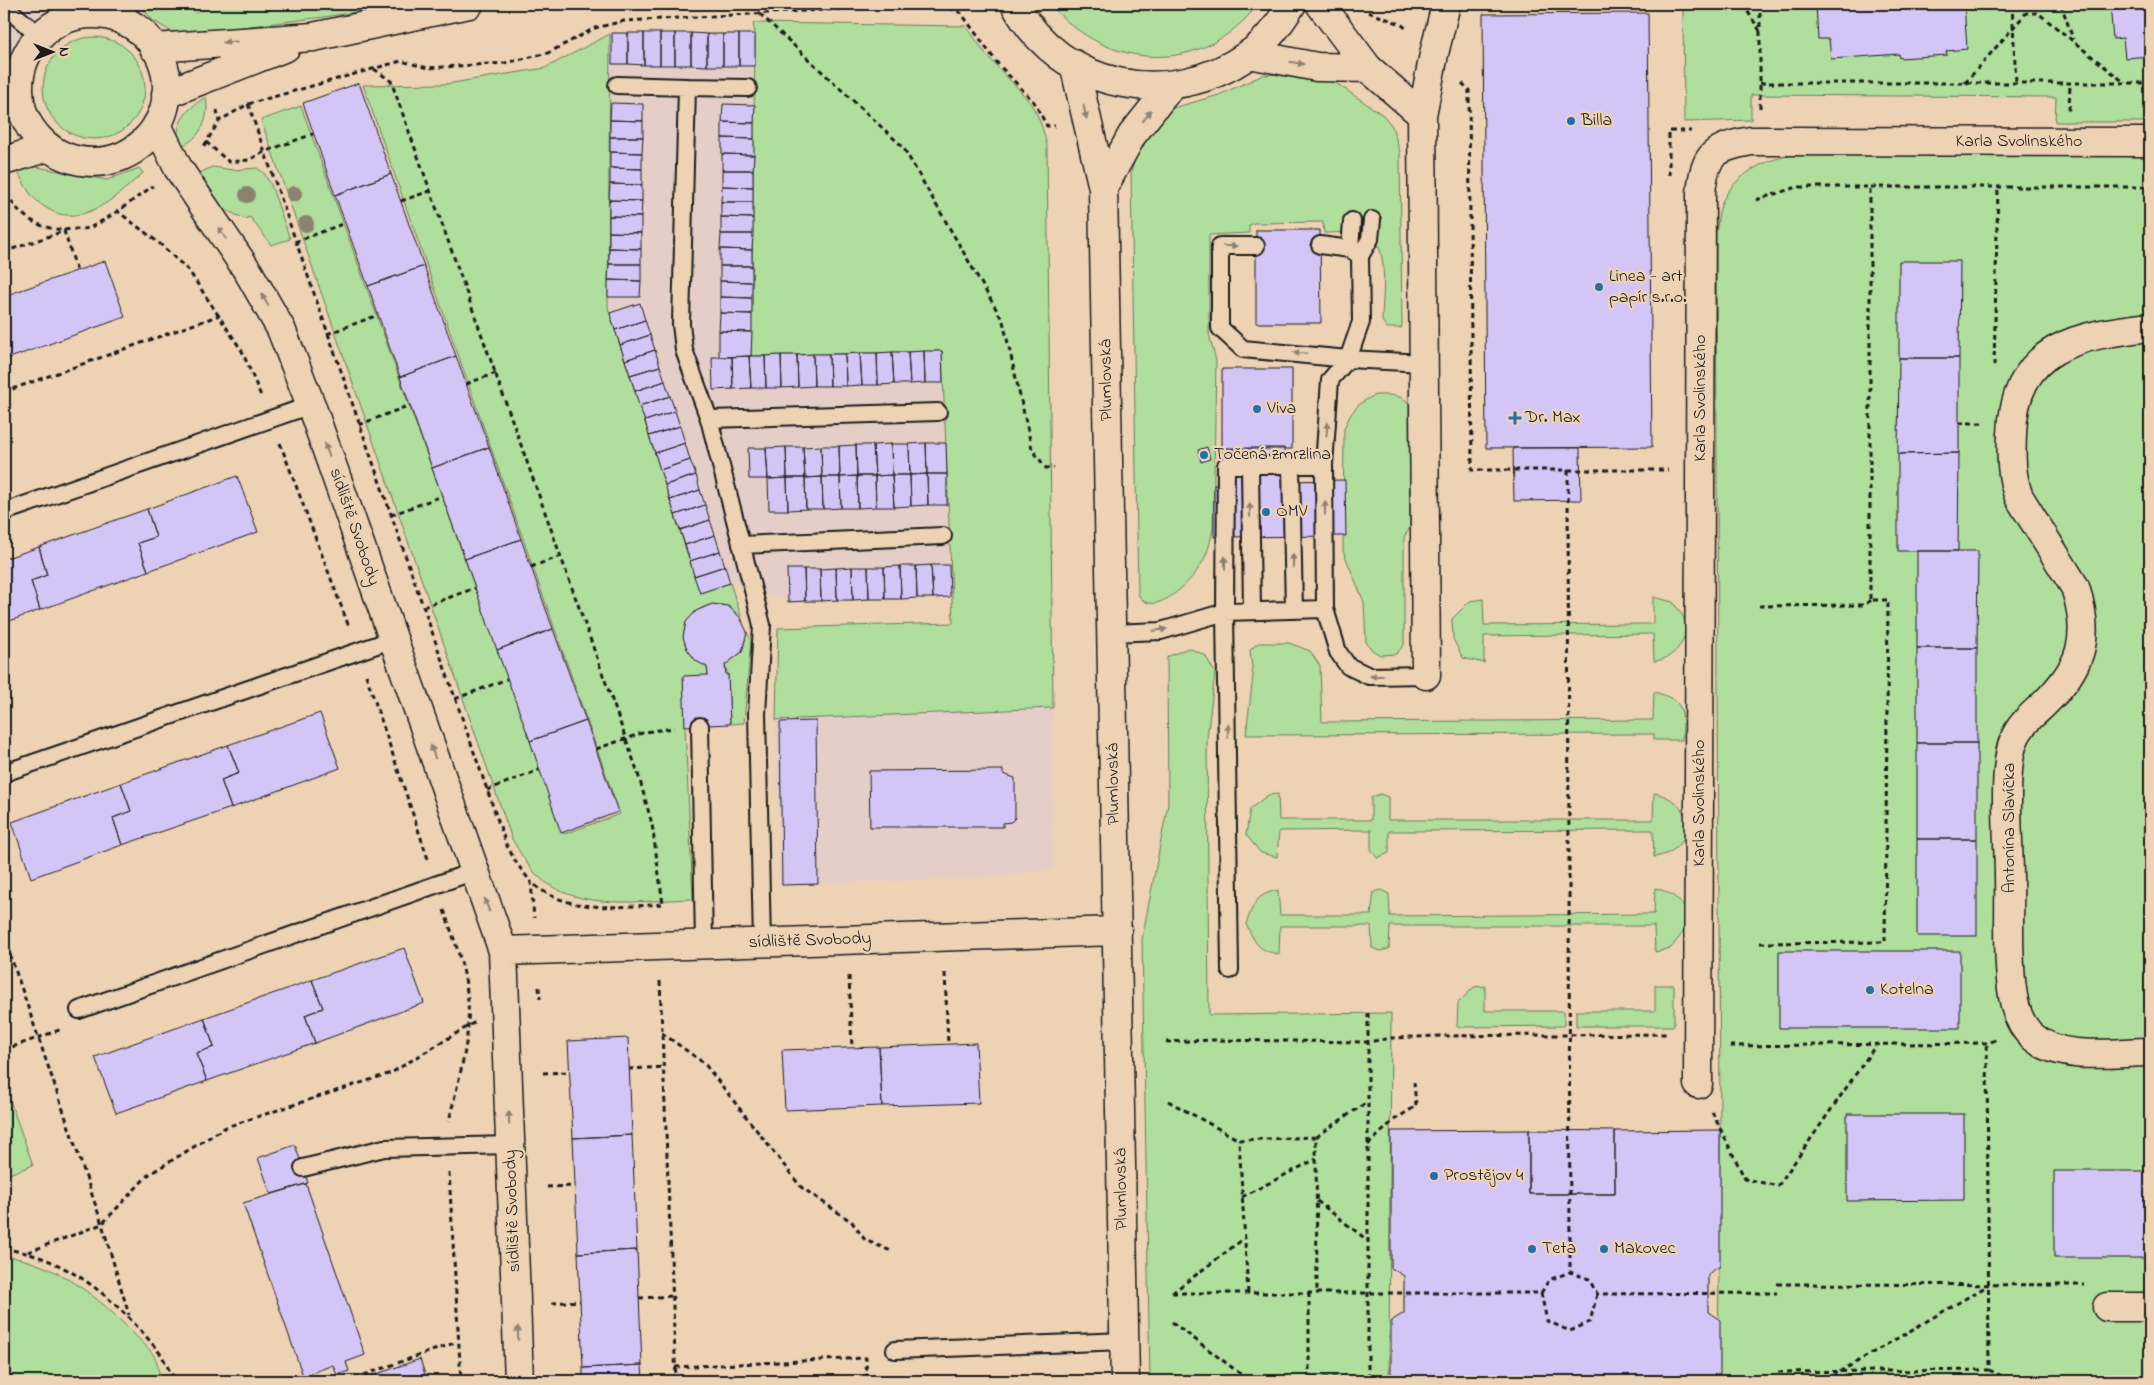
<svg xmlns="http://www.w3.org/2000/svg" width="2154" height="1385" viewBox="0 0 2154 1385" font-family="'Indie Flower',sans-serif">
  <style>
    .built { fill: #e6cec8 }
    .green { fill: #b0de9d; stroke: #667d5c }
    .building { fill: #d4c5f7; stroke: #1c1c1c }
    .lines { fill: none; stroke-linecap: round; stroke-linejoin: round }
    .service-casing { stroke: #1c1c1c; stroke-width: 20 }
    .minor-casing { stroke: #1c1c1c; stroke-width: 31 }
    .tertiary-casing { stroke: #1c1c1c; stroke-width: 31 }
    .secondary-casing { stroke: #1c1c1c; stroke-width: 31 }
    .path { stroke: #1c1c1c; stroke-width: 3; stroke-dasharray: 5 4; stroke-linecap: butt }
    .service { stroke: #edd2b4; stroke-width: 16 }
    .minor { stroke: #edd2b4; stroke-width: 28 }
    .tertiary { stroke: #edd2b4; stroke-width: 28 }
    .secondary { stroke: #edd2b4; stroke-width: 28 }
    .tree { fill: #8b836f }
    .oneway { fill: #8f8070 }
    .poi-dot { fill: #1f6fb2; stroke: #edd2b4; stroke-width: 2 }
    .labels { text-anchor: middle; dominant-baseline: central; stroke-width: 4.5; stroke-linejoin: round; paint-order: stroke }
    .poi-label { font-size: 18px; fill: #1c1c1c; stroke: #edd2b4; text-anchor: start }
    .street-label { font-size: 18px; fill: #1c1c1c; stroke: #edd2b4 }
  </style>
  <rect width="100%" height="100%" fill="#edd2b4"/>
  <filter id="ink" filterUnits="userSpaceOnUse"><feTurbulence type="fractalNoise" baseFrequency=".02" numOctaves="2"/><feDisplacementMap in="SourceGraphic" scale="10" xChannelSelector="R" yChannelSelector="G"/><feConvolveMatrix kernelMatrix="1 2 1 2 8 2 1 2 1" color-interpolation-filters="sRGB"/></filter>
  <g filter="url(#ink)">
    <path class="built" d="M4,4H48L4,59Z
      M610,32L755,34L751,356L942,351L950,597L788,600L730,583L700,593L609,312Z
      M1053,708L1054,870L972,879L779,884L776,720Z"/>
    <path class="green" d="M139,4H407L324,17L177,35L152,20Z
      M1050,4H1258C1203,77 1107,71 1050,4Z
      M1683,4H2150V122H2055L2056,97L1751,95V120L1684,122Z
      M753,23L966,26C975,38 983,52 994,63C1023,96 1037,100 1047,146L1053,708L776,720L778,628L953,623L942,351L751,356L755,34Z
      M610,34L608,308L700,593L730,583L743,622C715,574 649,636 707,667L708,675L685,726L693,899C644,900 577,913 538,876C527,866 520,852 512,839L261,120L301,106L564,834L620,814L363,85L446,84L545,68Z
      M43 88a51 51 0 1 1 102 0a51 51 0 1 1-102 0Z
      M1302,72L1330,79L1383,115L1392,126L1400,152L1402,325L1401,328H1387L1382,321C1382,300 1391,243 1367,234C1358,231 1335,233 1324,233L1323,222L1254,223L1249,225V233L1209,235V334L1216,361L1213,529C1210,543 1208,554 1200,566C1191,582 1152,621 1138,594L1131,173L1138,147L1157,119L1173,108L1219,95L1263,75Z
      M206,97C210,119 201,138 180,147C172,125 187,108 206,97Z
      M1796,155H2150V1381H1718L1720,1131L1716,232C1718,224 1718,213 1721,205C1732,176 1767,157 1796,155Z
      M26,165L107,180L139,168L143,173C112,201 72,238 33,197C26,189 21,177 15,168Z
      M212,167L233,170L257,168L264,173L271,185L290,239L271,245L250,217L245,219L217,206L196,175Z
      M1376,395C1389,395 1400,394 1409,403L1410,528L1404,537V645L1396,654L1380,655L1372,650L1366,642L1364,602L1343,551L1344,429C1351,411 1358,402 1376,395Z
      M1653,597L1673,602C1676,607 1683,614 1684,619C1691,639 1673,660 1654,661L1653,634L1484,636V663L1463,658L1453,639L1452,619L1470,601L1483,599L1484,625L1653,624Z
      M747,632L751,640L744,723L730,724L728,675L725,665L742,652Z
      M1258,643H1289L1310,651L1320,666L1322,722L1653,720L1654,692C1685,700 1684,711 1682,740H1654V734L1246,735L1253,676L1250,650Z
      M1188,648L1205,655L1215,673L1207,738L1209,1015L1391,1013L1389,1381H1150L1142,939L1168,804L1167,657Z
      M1654,793C1697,801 1697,851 1654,857L1653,830L1389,831V853L1377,858L1371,849V830L1279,831L1277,857L1261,853L1246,835L1250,809L1268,795L1278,794L1279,820H1371V798L1380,794L1388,797V820H1653Z
      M1655,888C1671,892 1691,904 1686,926C1684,933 1675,942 1671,948L1655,952L1654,926H1390L1389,949L1380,951L1372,948L1371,926H1280L1279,954C1257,951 1255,942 1246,924C1254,903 1255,895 1278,890L1280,915H1371L1374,892L1381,890L1389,894L1390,916L1654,914Z
      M1655,985H1674V1026H1576V1011H1655Z
      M1485,986V1011H1564V1026L1457,1027L1458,1003L1474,987Z
      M5,1087L33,1165L4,1176V1088Z
      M4,1256C55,1262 99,1297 133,1333C140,1340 149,1348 154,1356C159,1363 158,1374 162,1381H4Z"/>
    <path class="building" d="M1816,4H1964L1967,49L1946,51L1947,55L1900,58L1899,54L1831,59L1829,39H1818Z
      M2110,4H2150V56L2125,58L2123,38L2113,39Z
      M1648,13L1652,447L1486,448L1483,14Z
      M612,33H628V64H612Z
      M628,33H644V65L628,64Z
      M644,33H660V65H644Z
      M660,33H675V65H660Z
      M675,33H691V65H675Z
      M691,33L707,34V66L691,65Z
      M707,34H723V66H707Z
      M723,34H739V66H723Z
      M739,34H755V66H739Z
      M359,83L391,174L335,195L303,103Z
      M611,103L643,104V121L610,120Z
      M723,104L755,105L754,123L722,122Z
      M610,120L643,121V137H610Z
      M722,122L754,123V139L722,138Z
      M610,137H643L642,153L610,152Z
      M722,138L754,139V155L722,154Z
      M610,152L642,153V169L610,168Z
      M722,154L754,155L753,170H722Z
      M610,168L642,169V185L610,184Z
      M722,170H753V187L722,186Z
      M391,174L424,266L368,286L335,195Z
      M610,184L642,185V201L609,200Z
      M722,186L753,187V202H721Z
      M609,200L642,201L641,217L609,216Z
      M721,202H753V218L721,217Z
      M609,216L641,217V233L609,232Z
      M721,217L753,218V234H721Z
      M1256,230H1320L1321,323H1256Z
      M609,232L641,233V249L609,248Z
      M721,234H753L752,250L720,249Z
      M609,248L641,249V264H609Z
      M720,249L752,250V266H720Z
      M105,261L125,317L4,360V296Z
      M1899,261H1960L1959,358H1899Z
      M609,264H641V281L608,280Z
      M424,266L456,356L400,377L368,286Z
      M720,266H752V282L720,281Z
      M608,280L641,281L640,297H608Z
      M720,281L752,282V298L720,297Z
      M720,297L752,298V314L720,313Z
      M640,303L645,320L615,330L610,313Z
      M720,313L752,314V332L719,331Z
      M645,320L650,335L620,345L615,330Z
      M719,331L752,332L751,356L719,357Z
      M650,335L655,350L625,360L620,345Z
      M655,350L660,366L630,375L625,360Z
      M924,351H942L943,383H925Z
      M924,351L925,383L910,384L908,352Z
      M892,352H908L910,384H894Z
      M892,352L894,384L878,385L877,353Z
      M860,353H877L878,385H862Z
      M860,353L862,385L846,386L845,354Z
      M813,354H829L830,386H814Z
      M813,354L814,386L798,387L797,355Z
      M829,354H845L846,386H830Z
      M781,355H797L798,387L782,388Z
      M781,355L782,388H766L765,356Z
      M456,356L489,447L432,468L400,377Z
      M749,356L751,388L733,389L732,357Z
      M749,356H765L766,388H751Z
      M712,357H732L733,389L713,390Z
      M1899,358H1959V453L1898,454Z
      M660,366L665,381L635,391L630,375Z
      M1222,369H1292V449H1222Z
      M665,381L670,396L639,406L635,391Z
      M670,396L675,411L645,421L639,406Z
      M675,411L680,426L649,436L645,421Z
      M680,426L685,443L655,453L649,436Z
      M685,443L690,460L660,470L655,453Z
      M926,443H946L947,474H927Z
      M926,443L927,474L910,475L909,444Z
      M891,444H909L910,475H892Z
      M891,444L892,475L875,476L873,445Z
      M856,445H873L875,476H857Z
      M856,445L857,476L840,477L839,446Z
      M821,446H839L840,477H822Z
      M821,446L822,477L805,478L803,447Z
      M489,447L521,539L465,559L432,468Z
      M786,447L787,478L768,479L766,448Z
      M786,447H803L805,478H787Z
      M1207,447L1210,459L1201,462L1198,450Z
      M748,448H766L768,479H749Z
      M1223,448H1284V481L1345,480L1346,536L1214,537V485H1223Z
      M1513,448H1580L1581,500L1514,501Z
      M1959,453L1958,551H1898V454Z
      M690,460L696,475L665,485L660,470Z
      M927,474L928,505L911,506L910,475Z
      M927,474H947V505H928Z
      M696,475L700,490L670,500L665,485Z
      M892,475L894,507H876L875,476Z
      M892,475H910L911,506L894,507Z
      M237,476L258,532L148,571L138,543L156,537L147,509Z
      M857,476L858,508H841L840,477Z
      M857,476H875L876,507L858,508Z
      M822,477H840L841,508L823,509Z
      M822,477L823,509H806L805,478Z
      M787,478H805L806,509L788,510Z
      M787,478L788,510H769L768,479Z
      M700,490L705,505L675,515L670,500Z
      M705,505L710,520L680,530L675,515Z
      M147,509L156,537L138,543L148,571L40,610L31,581L47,575L39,547Z
      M710,520L715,535L685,545L680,530Z
      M715,535L720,551L690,561L685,545Z
      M521,539L553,629L497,650L465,559Z
      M39,547L47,575L31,581L40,610L4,623V559Z
      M720,551L725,566L694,576L690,561Z
      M1917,551H1978L1977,648H1917Z
      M931,565H949L950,597L933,598Z
      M931,565L933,598H917L916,566Z
      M725,566L730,583L700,593L694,576Z
      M900,566L901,599H885L884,567Z
      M900,566H916L917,598L901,599Z
      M852,567H868L869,599L853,600Z
      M852,567L853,600H837L836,568Z
      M868,567H884L885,599H869Z
      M836,568L837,600L821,601L820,569Z
      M787,569H804L805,601L788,602Z
      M804,569H820L821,601H805Z
      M712,604L728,606L740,617L747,632L742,652L725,665L726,675L728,674L730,724L685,726L683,676L708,675L707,667L696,661L687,649L683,637L686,622L696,611Z
      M553,629L586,721L530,741L497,650Z
      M1917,648H1977V743H1917Z
      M320,713L340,768L231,808L221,780L239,773L228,745Z
      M586,721L618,812L561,833L530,741Z
      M816,721L818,884L782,885L780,722Z
      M1917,743H1977V839H1917Z
      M228,745L239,773L221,780L231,808L122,845L113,818L131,811L121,783Z
      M1003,770V774L1015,778V818L1011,822L1003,823V827H870L869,771Z
      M121,783L131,811L113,818L122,845L31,878L12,822Z
      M1917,839H1977V936H1917Z
      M404,948L424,1003L315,1043L305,1015L323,1008L312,980Z
      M1779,951H1960V1028H1779Z
      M312,980L323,1008L305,1015L315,1043L207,1081L196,1053L214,1047L204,1018Z
      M204,1018L214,1047L196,1053L207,1081L116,1113L95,1057Z
      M628,1038L632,1135L573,1138L568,1041Z
      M976,1043L979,1103L882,1106L879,1047Z
      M879,1047L882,1106L785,1110L782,1050Z
      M1847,1114H1964V1200L1847,1201Z
      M1529,1130V1194H1615V1131L1720,1130V1266L1708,1274V1312L1720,1320V1381H1391V1321L1404,1313V1276L1391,1268V1131Z
      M1529,1130L1615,1131V1194H1529Z
      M632,1135L637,1250L578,1253L573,1138Z
      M295,1145L308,1183L271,1194L258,1158Z
      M2054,1171H2150V1258H2054Z
      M306,1184L365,1355L346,1362L349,1371L337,1375L333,1365L303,1376L243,1203Z
      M637,1250L642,1365L583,1368L578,1253Z
      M420,1359L427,1381H357Z
      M642,1365L643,1381H583V1368Z"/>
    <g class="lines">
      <g class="service-casing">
        <path id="service" d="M4,6L40,36
          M617,85L687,87
          M748,88L687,87L681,324L684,350L709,419L762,625L757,714L762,943
          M1256,246H1220V328L1243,349L1348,359L1361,322L1360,256L1350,249L1320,245
          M1350,249L1352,221
          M1360,256L1370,239L1372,220
          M709,419L938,412
          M1324,465L1325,609L1338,652L1348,666L1369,676L1426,675
          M1250,466L1252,611
          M1291,466L1294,610
          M4,512L311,405
          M741,545L943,536
          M1111,633L1161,631L1225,612L1325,609
          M700,726L704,944
          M4,773L394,639
          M1230,970L1225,612L1226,465H1324L1330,380L1348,359L1424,363
          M79,1010L475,871
          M303,1168L384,1148L511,1145
          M895,1350L1125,1341"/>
      </g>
      <g class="minor-casing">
        <path id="minor" d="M120,4L124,21
          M1320,4L1368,68L1422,115
          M1249,54L1317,67L1368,68
          M157,125L178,168L249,273L281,329L311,405L503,951L519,1381
          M2150,327C2078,335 2014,346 2012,434C2011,456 2011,477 2019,497L2075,587C2092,639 2081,668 2043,705C2032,715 2019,726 2014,740C2002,769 2009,842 2009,876C2010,913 2007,952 2012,989C2014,1006 2019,1025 2033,1037C2062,1062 2114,1052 2150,1052
          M1426,675L1422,115L1434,54L1446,4
          M503,951L1117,931
          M1698,1084L1701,193C1705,154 1713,148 1751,141L2150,142
          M2107,1307H2150"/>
      </g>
      <g class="tertiary-casing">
        <path id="tertiary" d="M19 88a74 74 0 1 1 148 0a74 74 0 1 1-148 0Z
          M154,48L313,37L469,4
          M166,94L286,47
          M4,161L48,147"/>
      </g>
      <g class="secondary-casing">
        <path id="secondary" d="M1015,4C1061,90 1170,110 1248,55C1267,42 1280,23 1292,4
          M1074,64L1103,188L1125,1381
          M1103,188L1132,135L1171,86"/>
      </g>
      <path class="path" d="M194,4L196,13
        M941,4L961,13L998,64L1034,102L1047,126H1055
        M1743,4L1760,31
        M2012,4L2016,83
        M2061,4L2073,39
        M1368,12L1401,24L1408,30
        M760,14L903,147L1003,321L1032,449L1046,468H1054
        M374,69L391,81L637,770L652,824L663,904C619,907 566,914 531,882
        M1462,83L1469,90L1472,470H1668
        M1760,83H2150
        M1965,83L2026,13H2038L2125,83
        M248,104L506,844L517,864L531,882L534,918
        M1760,108V4
        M217,110L219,121
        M2069,110L2070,83
        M206,142L229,162L249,160L264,152L313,134
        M204,146L219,121L248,104L401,61L428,68L505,63L548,53L595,28L624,21L932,4
        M1669,175V131H1691
        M7,193C20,220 46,233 76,229C81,229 87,229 91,227C113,216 133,200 153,186
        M1756,200L1797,187H2150
        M401,201L430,191
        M4,204H12
        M116,210L159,243L189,271L242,351L261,396
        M295,242L345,223
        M4,252L64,231L77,271
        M327,334L378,315
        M1994,366L1998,187
        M466,384L496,373
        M4,392L220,315
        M1959,423H1982
        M359,425L410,405
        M280,443L349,627
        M1568,470L1570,1272
        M391,515L442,496
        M531,567L561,556
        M1759,606L1865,605L1870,600
        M423,607L475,588
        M366,675L428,859
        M455,699L507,679
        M596,749L645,732L674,728
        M487,790L539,770
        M444,910C453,937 464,964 467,992C473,1035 458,1080 449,1121
        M4,937L102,1224L129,1315
        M1760,943L1885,942L1888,600H1870V187
        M945,973L948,1044
        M849,976L852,1048
        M660,981L676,1381
        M539,987L540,999
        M1368,1013V1381
        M662,1033L704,1063L801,1187L852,1222L865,1240L891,1251
        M1166,1042L1211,1040L1368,1042L1391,1038L1440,1036L1666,1034
        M1730,1046L1987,1043L1996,1040
        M4,1050L62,1029
        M629,1069L664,1067
        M543,1073L570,1072
        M1168,1101L1239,1140
        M1712,1112L1745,1179L1778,1186L1876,1045
        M1316,1137L1367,1102
        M1368,1145L1394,1120L1416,1106L1414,1082
        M449,1172L461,1381
        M547,1187L574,1186
        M1242,1197L1316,1159
        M1317,1201L1367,1240
        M4,1249C68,1256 120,1303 159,1352C166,1361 169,1373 177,1381
        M28,1252L102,1224L148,1175L226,1127L391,1073L475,1022
        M1777,1284L2085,1285
        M1172,1293H1541L1549,1280L1570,1272L1589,1279L1597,1294L1777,1293
        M1172,1293L1246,1237
        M1248,1293L1239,1140L1316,1137L1317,1293
        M1309,1293V1378H1368
        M1541,1293L1547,1321L1570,1331L1590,1322L1597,1294
        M639,1298L673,1296
        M552,1303L580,1301
        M1172,1322L1250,1381
        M675,1367L866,1358L867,1381
        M1989,1370L2013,1381
        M1778,1372L1989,1370L1987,1043
        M347,1381L457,1342
        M1824,1381L1987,1286"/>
      <use href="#service" class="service"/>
      <use href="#minor" class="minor"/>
      <use href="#tertiary" class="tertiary"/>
      <use href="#secondary" class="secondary"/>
    </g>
    <g class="tree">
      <circle cx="294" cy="194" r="8"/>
      <circle cx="247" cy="195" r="8"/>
      <circle cx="306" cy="224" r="8"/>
    </g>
    <defs><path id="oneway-solid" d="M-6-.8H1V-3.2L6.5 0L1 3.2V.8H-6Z" transform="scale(1.25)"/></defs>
    <g class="oneway">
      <use href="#oneway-solid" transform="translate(230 42) rotate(176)"/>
      <use href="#oneway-solid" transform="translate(1297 63) rotate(10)"/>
      <use href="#oneway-solid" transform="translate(1085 112) rotate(77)"/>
      <use href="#oneway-solid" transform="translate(1147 116) rotate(-52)"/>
      <use href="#oneway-solid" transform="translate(222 233) rotate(-124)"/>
      <use href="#oneway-solid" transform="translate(1230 246)"/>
      <use href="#oneway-solid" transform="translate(265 300) rotate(-119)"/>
      <use href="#oneway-solid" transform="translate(1300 353) rotate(-175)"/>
      <use href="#oneway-solid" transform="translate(1327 429) rotate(-86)"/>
      <use href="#oneway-solid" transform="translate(327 450) rotate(-109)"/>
      <use href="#oneway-solid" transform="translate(1325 508) rotate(-90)"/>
      <use href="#oneway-solid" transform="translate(1250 510) rotate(-91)"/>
      <use href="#oneway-solid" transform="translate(1293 561) rotate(-91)"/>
      <use href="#oneway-solid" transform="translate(1225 563) rotate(-90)"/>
      <use href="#oneway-solid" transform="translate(1160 630) rotate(-8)"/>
      <use href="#oneway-solid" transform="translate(1377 676) rotate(179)"/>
      <use href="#oneway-solid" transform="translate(1228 731) rotate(-91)"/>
      <use href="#oneway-solid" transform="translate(433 752) rotate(-109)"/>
      <use href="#oneway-solid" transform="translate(487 905) rotate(-110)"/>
      <use href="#oneway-solid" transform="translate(509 1118) rotate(-92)"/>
      <use href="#oneway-solid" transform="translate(518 1333) rotate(-92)"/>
    </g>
  </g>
  <g class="poi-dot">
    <circle cx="1571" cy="121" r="5"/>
    <circle cx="1599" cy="287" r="5"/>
    <circle cx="1257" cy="409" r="5"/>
    <path d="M1512.5 410.5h5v5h5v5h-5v5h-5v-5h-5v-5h5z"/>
    <circle cx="1204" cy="455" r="5"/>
    <circle cx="1266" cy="512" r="5"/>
    <circle cx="1870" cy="990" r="5"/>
    <circle cx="1434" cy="1176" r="5"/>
    <circle cx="1532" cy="1249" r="5"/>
    <circle cx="1604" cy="1249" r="5"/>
  </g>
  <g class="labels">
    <g class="poi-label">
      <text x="1581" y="121">Billa</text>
      <text x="1609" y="277">Linea - art<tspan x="1609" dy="21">papír s.r.o.</tspan></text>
      <text x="1267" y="409">Viva</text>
      <text x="1525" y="418">Dr. Max</text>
      <text x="1214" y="455">Točená zmrzlina</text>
      <text x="1276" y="512">OMV</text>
      <text x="1880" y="990">Kotelna</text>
      <text x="1444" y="1176">Prostějov 4</text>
      <text x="1542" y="1249">Teta</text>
      <text x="1614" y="1249">Makovec</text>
    </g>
    <g class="street-label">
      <text x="2019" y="142">Karla Svolinského</text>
      <text transform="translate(1107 380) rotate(-91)">Plumlovská</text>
      <text transform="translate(1701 398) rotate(-90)">Karla Svolinského</text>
      <text transform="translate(354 527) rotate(71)">sídliště Svobody</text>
      <text transform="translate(1114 784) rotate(-91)">Plumlovská</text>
      <text transform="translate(1700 803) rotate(-90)">Karla Svolinského</text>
      <text transform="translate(2010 828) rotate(-90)">Antonína Slavíčka</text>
      <text transform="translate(810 941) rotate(-2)">sídliště Svobody</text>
      <text transform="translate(1122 1189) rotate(-91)">Plumlovská</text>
      <text transform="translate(513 1211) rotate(-92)">sídliště Svobody</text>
    </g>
  </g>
  <rect width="2154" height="1385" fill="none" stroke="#edd2b4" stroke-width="20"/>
  <rect x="10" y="10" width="2134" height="1365" fill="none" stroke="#1c1c1c" stroke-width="2" filter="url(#ink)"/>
  <g transform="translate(52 52) rotate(90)" stroke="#edd2b4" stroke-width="4" paint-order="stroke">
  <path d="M0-4L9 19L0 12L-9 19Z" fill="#1c1c1c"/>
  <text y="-8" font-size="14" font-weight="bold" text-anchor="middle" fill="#1c1c1c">N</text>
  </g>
</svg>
